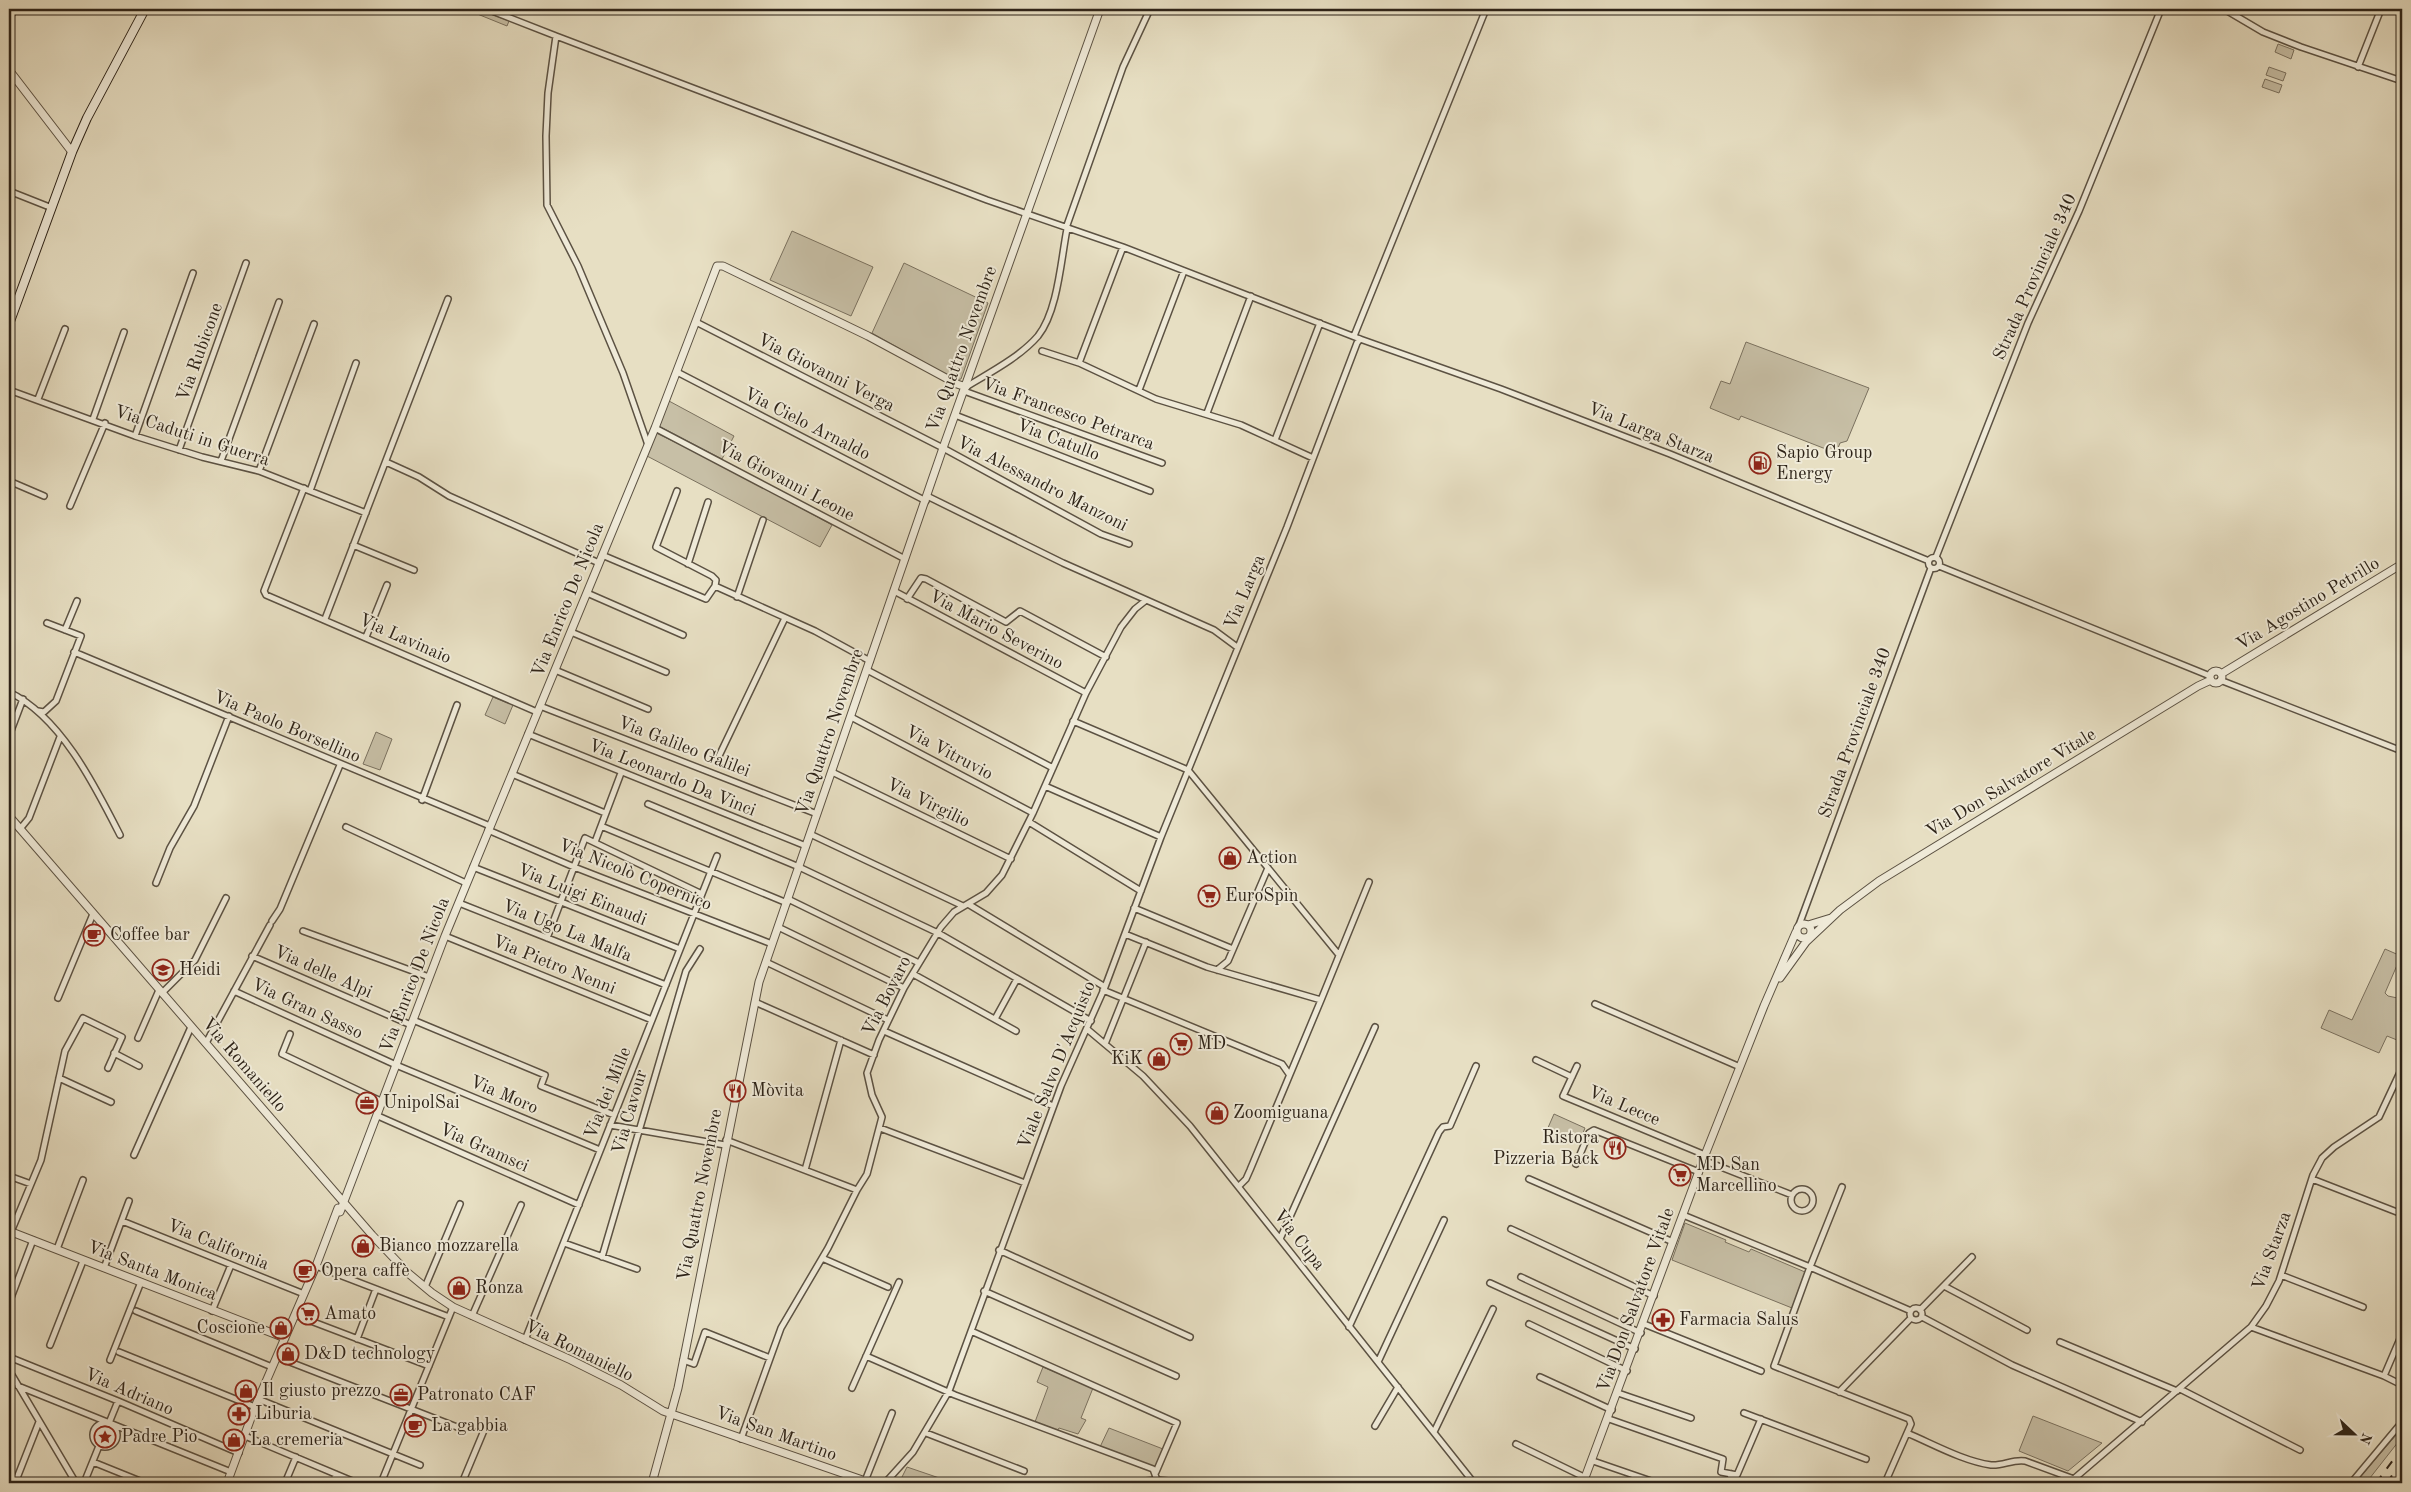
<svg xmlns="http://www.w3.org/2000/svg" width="2411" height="1492" viewBox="0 0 2411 1492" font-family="'Old Standard TT',serif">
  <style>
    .green { fill: #c7bfa6; stroke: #7a715f }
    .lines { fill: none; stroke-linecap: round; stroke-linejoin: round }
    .minor-casing { stroke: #5c5243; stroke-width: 8 }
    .tertiary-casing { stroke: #5c5243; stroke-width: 9 }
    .secondary-casing { stroke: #2d2318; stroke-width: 10 }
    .minor { stroke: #efead8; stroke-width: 5 }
    .tertiary { stroke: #efead8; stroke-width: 7 }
    .secondary { stroke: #efead8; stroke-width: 8 }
    .rail { stroke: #2d2318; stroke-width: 2; stroke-dasharray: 9 9; stroke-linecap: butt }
    .labels { text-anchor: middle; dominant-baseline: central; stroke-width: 4; stroke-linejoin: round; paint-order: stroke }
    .street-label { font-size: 18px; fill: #2d2318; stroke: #efead8 }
    .poi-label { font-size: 18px; fill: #2d2318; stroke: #efead8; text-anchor: start }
  </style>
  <rect width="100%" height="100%" fill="#e7dfc3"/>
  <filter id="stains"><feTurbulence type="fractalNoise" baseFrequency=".004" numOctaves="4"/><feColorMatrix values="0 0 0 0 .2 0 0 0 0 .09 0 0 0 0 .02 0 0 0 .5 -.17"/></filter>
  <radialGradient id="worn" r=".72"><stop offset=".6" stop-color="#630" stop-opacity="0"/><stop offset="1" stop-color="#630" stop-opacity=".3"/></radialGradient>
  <path class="green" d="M465,9H478L509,21L507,26Z
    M2278,44L2294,50L2291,59L2275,52Z
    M2269,67L2286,73L2283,81L2266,75Z
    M2265,79L2282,85L2279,93L2262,87Z
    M792,231L873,267L851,316L770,280Z
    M904,263L988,303L961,379L956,380L872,333Z
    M1746,342L1869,388L1847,441L1840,443L1836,453L1741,416L1739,420L1710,408L1721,381L1730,384Z
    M669,401L734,436L722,459L659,426Z
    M656,433L719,463L832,525L820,547L647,456Z
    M493,697L513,705L505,724L485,715Z
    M376,732L392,739L380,770L363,764Z
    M2385,949L2401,956L2385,993L2388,996L2402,999V1042L2387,1036L2379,1053L2321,1028L2329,1010L2352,1020Z
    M1554,1114L1585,1128L1579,1143L1547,1130Z
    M1685,1223L1726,1240L1725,1242L1749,1252L1751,1249L1805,1272L1792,1308L1672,1260Z
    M1043,1367L1093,1388L1081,1418L1086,1420L1078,1434L1059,1428L1057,1431L1035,1422L1048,1387L1037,1382Z
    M2033,1416L2102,1443L2068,1471L2019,1451Z
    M1109,1428L1163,1449L1155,1467L1100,1447Z
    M2402,1428V1437L2366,1483H2355Z
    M907,1467L954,1483H899Z"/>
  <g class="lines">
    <g class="minor-casing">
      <path id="minor" d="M487,9L556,36L548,93L546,136L547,205L578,266L623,373L648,445
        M2224,9L2263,32L2301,47L2402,81
        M9,20L14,9
        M556,36L987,200L1123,247L1360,339L1501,389L1670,454L1929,561
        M2358,67L2381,9
        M9,191L52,208
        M1066,228L1123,67L1150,9
        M696,322L943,448L1101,534L1129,544
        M1354,336L1486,9
        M1042,351L1079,363L1156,399L1241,425L1313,458
        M1079,363L1123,247
        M677,372L926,501
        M966,387C989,373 1020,357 1038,336C1058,311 1061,259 1067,229
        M9,390L135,436L202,457L259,471L366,513
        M1139,390L1184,271
        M964,391L1162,463
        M38,399L65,329
        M1207,413L1251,296
        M955,415L1150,491
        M93,419L124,332
        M655,428L905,559
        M135,436L193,273
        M1275,440L1320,323
        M179,450L246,263
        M221,461L279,302
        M386,462L419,477L449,496L599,563
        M259,471L314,324
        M9,481L44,496
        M304,488L264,591L266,595L537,712
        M310,491L356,363
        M677,491L656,547L712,576L716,580L715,586
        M927,496L1063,563L1214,630L1237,647
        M70,506L105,423
        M353,545L414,570
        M602,555L706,599L715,586
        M1936,557L2028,323L2079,211L2161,9
        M1928.5 563a5.5 5.5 0 1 1 11 0a5.5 5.5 0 1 1-11 0Z
        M688,564L708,502
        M1939,566L2210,676
        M715,586L815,631L870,661
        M894,591L1086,693
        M587,593L683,635
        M737,597L763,520
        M907,599L921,578L926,579L1006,622L1020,611L1106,657
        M325,619L448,299
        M65,630L77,601
        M571,632L666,672
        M366,637L387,585
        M74,652L490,826
        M555,670L648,709
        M867,670L1053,768
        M2220,680L2402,751
        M9,692C61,717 95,786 120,835
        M540,706L817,814
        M38,711L44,712L56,701L81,636L47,623
        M851,717L1033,813
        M1073,721L1188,770L1339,955
        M528,734L806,846
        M9,736L23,699
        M719,756L785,618
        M832,772L1011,859
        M512,774L605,813
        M1045,786L1161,837
        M422,800L457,705
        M648,804L799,867L938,933L1091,1021
        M1029,822L1141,891
        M601,826L787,903
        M346,827L466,883
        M20,829L29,818L60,737
        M488,830L574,867L772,944
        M810,834L963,906
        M595,842L621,773
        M473,867L680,949
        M156,883L170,848L194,806L229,716
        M788,899L919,963
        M459,903L666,985
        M968,904L1105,987
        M1134,908L1233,949
        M272,921L280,909L340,765
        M1799,925L1931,568
        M778,927L904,988
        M303,931L429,977
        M1125,934L1207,967L1321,1000L1250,1170L1246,1179L1239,1186
        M445,936L652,1020
        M547,938L585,838L702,894
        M252,956L411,1025
        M766,962L888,1020
        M1217,970L1228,961L1268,868
        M913,974L1016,1031
        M1103,990L1282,1064L1289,1074
        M234,991L396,1065L600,1150
        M162,993L195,960L226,898
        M58,998L93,914
        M1321,1000L1369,882
        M755,1002L874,1055
        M1595,1004L1740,1067
        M995,1019L1017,979
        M413,1020L545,1075L541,1086L614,1115
        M1087,1029L1143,1076L1190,1126L1474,1483
        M884,1031L1053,1106
        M290,1034L282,1054L383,1102
        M138,1038L159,990
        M206,1043L270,925
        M1105,1044L1146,942
        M114,1053L139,1066
        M1536,1060L1572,1077
        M1577,1066L1563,1096L1705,1155
        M59,1078L111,1102
        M378,1116L579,1205
        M610,1125L725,1145
        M880,1128L1025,1183
        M726,1140L857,1190
        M134,1155L191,1027
        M1703,1160L1792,1195
        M1576,1164L1589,1133L1594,1130L1699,1172
        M805,1170L841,1040
        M9,1176L31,1184
        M1529,1179L1673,1242
        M2312,1179L2402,1214
        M1842,1187L1810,1267L1911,1311
        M1791 1200a11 11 0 1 1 22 0a11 11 0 1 1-22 0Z
        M1683,1215L1810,1267L1774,1366L1909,1419L1911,1424L1885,1483
        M122,1221L304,1294
        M1511,1229L1654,1296
        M11,1232L41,1160L65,1051L83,1018L122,1037L108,1068
        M1280,1239L1375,1027
        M564,1243L637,1269
        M57,1249L83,1180
        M999,1250L1190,1337
        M602,1257L686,971L700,949
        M822,1258L888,1287
        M316,1266L449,1317
        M104,1268L129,1201
        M2281,1275L2363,1307
        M1521,1277L1641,1333
        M1490,1283L1635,1349
        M1944,1286L2027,1330
        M425,1287L460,1204
        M984,1291L1176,1376
        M9,1303L33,1240
        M1910 1314a6 6 0 1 1 12 0a6 6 0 1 1-12 0Z
        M1920,1310L1972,1257
        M136,1311L272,1367
        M212,1311L231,1265
        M295,1315L429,1366
        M472,1316L521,1205
        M1922,1317L2012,1365L2142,1422
        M1529,1324L1627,1371
        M1644,1324L1761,1371
        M1349,1327L1439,1132L1443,1127L1450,1126L1476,1066
        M2251,1327L2384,1376L2402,1385
        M971,1331L1177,1423L1156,1472
        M357,1339L376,1289
        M525,1340L717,856
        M2060,1342L2177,1391
        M50,1345L83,1261
        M119,1352L255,1407
        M866,1356L955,1395L1153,1469L1157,1480
        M9,1357L118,1401L239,1453
        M277,1357L457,1427
        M110,1360L141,1282
        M683,1360L694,1364L705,1332L770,1358
        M1378,1362L1444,1220
        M9,1370L76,1483
        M2384,1376L2402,1334
        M1540,1377L1612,1410
        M18,1386L231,1472
        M852,1388L899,1282
        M2180,1389L2300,1450
        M1839,1392L1911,1318
        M1618,1393L1691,1418
        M258,1399L420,1465
        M1744,1413L1866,1459
        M1609,1419L1723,1459L1721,1472L1737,1475L1761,1419
        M93 1435a12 12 0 1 1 24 0a12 12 0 1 1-24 0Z
        M109,1423L118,1401
        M1375,1426L1398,1387
        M1434,1432L1493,1309
        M926,1433L1024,1471
        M1907,1433C1933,1444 1963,1461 1991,1465C2003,1466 2013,1459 2025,1461L2074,1479
        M245,1436L357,1483
        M741,1439L781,1328L828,1248L857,1190L867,1174L882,1117L872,1095L867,1073L879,1040L904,988L941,927L954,912L986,893L1002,875L1033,813L1086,693L1121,627L1135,609L1145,601
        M1516,1444L1586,1478
        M1593,1461L1657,1483
        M93,1462L145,1483
        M865,1481L892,1413
        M15,1483L39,1422
        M84,1483L99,1446
        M285,1483L296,1457
        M333,1483L336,1474
        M381,1483L453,1307
        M462,1483L485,1428
        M885,1483L913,1452L949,1391L1061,1086L1105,987L1161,837L1287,527L1357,343L1360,339
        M1123,1483L1157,1480L1190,1483
        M1728,1483L1732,1474
        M2069,1483L2251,1327L2266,1306L2279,1281L2313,1175L2322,1158L2334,1147L2379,1117L2402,1068
        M2351,1483L2402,1422"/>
    </g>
    <g class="tertiary-casing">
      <path id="tertiary" d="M9,70L72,152
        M2210 677a6 6 0 1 1 12 0a6 6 0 1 1-12 0Z
        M2221,674L2402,564
        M9,816L372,1235L408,1273L432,1293L453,1307L571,1360L621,1385L663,1411L871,1483
        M1797 931a7 7 0 1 1 14 0a7 7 0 1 1-14 0Z
        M1808,925L1831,918
        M1780,978L1806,942L1840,910L1879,881L2198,686L2211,680
        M340,1212L445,936L655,428L717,266H723L868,336L957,384L966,387
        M9,1231L285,1338
        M227,1483L255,1407L316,1266L338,1208
        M652,1483L678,1388L759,982L943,448L1100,9
        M1583,1483L1705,1155L1764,1006L1796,932"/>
    </g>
    <g class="secondary-casing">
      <path id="secondary" d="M9,324L72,152L87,118L145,9"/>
    </g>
    <use href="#minor" class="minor"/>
    <use href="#tertiary" class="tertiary"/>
    <use href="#secondary" class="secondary"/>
    <path class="rail" d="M2376,1483L2402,1448
      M2387,1483L2402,1460"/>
  </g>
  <defs>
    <g id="fuel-ring" transform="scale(1.125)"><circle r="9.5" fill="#efead8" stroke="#8f2418" stroke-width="1.5"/><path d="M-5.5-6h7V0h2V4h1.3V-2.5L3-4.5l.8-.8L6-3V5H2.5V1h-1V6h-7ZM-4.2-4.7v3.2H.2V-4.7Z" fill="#8f2418"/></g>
    <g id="shop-ring" transform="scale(1.125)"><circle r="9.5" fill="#efead8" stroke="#8f2418" stroke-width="1.5"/><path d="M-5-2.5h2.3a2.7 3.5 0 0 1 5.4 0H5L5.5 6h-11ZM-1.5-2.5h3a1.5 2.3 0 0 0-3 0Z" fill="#8f2418"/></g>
    <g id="supermarket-ring" transform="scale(1.125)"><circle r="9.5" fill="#efead8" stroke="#8f2418" stroke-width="1.5"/><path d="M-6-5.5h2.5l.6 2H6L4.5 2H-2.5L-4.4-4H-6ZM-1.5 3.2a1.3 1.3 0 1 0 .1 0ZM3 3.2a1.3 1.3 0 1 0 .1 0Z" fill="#8f2418"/></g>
    <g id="cafe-ring" transform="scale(1.125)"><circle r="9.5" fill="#efead8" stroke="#8f2418" stroke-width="1.5"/><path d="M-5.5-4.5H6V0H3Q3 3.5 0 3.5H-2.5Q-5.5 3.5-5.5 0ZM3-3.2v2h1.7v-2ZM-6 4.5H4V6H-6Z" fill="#8f2418"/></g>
    <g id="school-ring" transform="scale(1.125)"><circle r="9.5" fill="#efead8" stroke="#8f2418" stroke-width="1.5"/><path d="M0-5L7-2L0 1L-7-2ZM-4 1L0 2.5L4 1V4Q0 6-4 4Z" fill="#8f2418"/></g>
    <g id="restaurant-ring" transform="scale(1.125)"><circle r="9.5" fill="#efead8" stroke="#8f2418" stroke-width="1.5"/><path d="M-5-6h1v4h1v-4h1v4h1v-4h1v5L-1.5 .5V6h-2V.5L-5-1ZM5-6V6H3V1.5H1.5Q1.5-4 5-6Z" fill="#8f2418"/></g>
    <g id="office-ring" transform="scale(1.125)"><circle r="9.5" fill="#efead8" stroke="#8f2418" stroke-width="1.5"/><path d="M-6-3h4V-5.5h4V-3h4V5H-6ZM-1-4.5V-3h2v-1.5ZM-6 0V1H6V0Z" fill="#8f2418"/></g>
    <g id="pharmacy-ring" transform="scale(1.125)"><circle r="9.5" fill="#efead8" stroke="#8f2418" stroke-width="1.5"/><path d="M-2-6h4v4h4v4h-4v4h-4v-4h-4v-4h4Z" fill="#8f2418"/></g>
    <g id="sight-ring" transform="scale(1.125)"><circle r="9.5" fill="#efead8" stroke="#8f2418" stroke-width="1.5"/><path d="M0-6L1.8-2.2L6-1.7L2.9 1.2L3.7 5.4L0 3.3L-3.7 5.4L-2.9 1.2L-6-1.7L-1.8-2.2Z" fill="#8f2418"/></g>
  </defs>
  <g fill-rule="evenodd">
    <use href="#fuel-ring" x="1760" y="463"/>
    <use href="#shop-ring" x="1230" y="858"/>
    <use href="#supermarket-ring" x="1209" y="896"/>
    <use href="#cafe-ring" x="94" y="935"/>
    <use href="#school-ring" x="163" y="970"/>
    <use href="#supermarket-ring" x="1181" y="1044"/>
    <use href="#shop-ring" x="1159" y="1059"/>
    <use href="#restaurant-ring" x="735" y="1091"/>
    <use href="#office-ring" x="367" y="1103"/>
    <use href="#shop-ring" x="1217" y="1113"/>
    <use href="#restaurant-ring" x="1615" y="1148"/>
    <use href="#supermarket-ring" x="1680" y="1175"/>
    <use href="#shop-ring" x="363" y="1246"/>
    <use href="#cafe-ring" x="305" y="1271"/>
    <use href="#shop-ring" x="459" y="1288"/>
    <use href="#supermarket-ring" x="308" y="1314"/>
    <use href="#pharmacy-ring" x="1663" y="1320"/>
    <use href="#shop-ring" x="281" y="1328"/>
    <use href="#shop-ring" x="288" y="1354"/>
    <use href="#shop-ring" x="246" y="1391"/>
    <use href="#office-ring" x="401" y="1395"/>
    <use href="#pharmacy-ring" x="239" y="1414"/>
    <use href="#cafe-ring" x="415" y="1426"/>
    <use href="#sight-ring" x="105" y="1437"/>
    <use href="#shop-ring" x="234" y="1440"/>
  </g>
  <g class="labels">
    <g class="street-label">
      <text transform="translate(2035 277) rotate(-66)">Strada Provinciale 340</text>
      <text transform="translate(962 349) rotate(-70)">Via Quattro Novembre</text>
      <text transform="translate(200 352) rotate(-70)">Via Rubicone</text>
      <text transform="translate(826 373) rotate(27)">Via Giovanni Verga</text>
      <text transform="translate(1068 414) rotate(20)">Via Francesco Petrarca</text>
      <text transform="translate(807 424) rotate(27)">Via Cielo Arnaldo</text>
      <text transform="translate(1651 433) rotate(22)">Via Larga Starza</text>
      <text transform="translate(192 436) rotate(18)">Via Caduti in Guerra</text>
      <text transform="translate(1058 440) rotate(21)">Via Catullo</text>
      <text transform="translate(786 481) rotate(28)">Via Giovanni Leone</text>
      <text transform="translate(1042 484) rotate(27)">Via Alessandro Manzoni</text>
      <text transform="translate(1245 592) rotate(-67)">Via Larga</text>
      <text transform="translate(568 600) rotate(-68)">Via Enrico De Nicola</text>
      <text transform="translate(2308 604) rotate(-31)">Via Agostino Petrillo</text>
      <text transform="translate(996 630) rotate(28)">Via Mario Severino</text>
      <text transform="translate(405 639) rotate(24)">Via Lavinaio</text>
      <text transform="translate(287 727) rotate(23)">Via Paolo Borsellino</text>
      <text transform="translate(830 732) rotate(-71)">Via Quattro Novembre</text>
      <text transform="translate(1855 733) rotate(-70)">Strada Provinciale 340</text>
      <text transform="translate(684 747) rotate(21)">Via Galileo Galilei</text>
      <text transform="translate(949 753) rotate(28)">Via Vitruvio</text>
      <text transform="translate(672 778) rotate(22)">Via Leonardo Da Vinci</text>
      <text transform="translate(2011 783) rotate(-31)">Via Don Salvatore Vitale</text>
      <text transform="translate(928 803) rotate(26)">Via Virgilio</text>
      <text transform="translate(635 875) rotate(22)">Via Nicolò Copernico</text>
      <text transform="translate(582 895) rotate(22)">Via Luigi Einaudi</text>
      <text transform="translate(567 931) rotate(22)">Via Ugo La Malfa</text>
      <text transform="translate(554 965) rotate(22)">Via Pietro Nenni</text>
      <text transform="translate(323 972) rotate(24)">Via delle Alpi</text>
      <text transform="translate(415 975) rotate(-69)">Via Enrico De Nicola</text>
      <text transform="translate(887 996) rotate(-63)">Via Bovaro</text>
      <text transform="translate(307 1009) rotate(25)">Via Gran Sasso</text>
      <text transform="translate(244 1065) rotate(49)">Via Romaniello</text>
      <text transform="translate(1057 1065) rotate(-68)">Viale Salvo D'Acquisto</text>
      <text transform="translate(608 1093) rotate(-68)">Via dei Mille</text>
      <text transform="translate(504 1095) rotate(23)">Via Moro</text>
      <text transform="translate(1624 1106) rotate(23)">Via Lecce</text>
      <text transform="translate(630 1112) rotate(-74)">Via Cavour</text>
      <text transform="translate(484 1148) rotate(24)">Via Gramsci</text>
      <text transform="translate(700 1195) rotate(-79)">Via Quattro Novembre</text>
      <text transform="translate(1299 1240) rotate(52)">Via Cupa</text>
      <text transform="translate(218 1245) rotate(22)">Via California</text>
      <text transform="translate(2272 1251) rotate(-70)">Via Starza</text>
      <text transform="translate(152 1271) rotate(21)">Via Santa Monica</text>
      <text transform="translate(1636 1300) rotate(-70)">Via Don Salvatore Vitale</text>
      <text transform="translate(579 1351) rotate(26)">Via Romaniello</text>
      <text transform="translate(129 1392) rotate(23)">Via Adriano</text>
      <text transform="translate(776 1434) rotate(20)">Via San Martino</text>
    </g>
    <g class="poi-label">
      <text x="1776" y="453">Sapio Group<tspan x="1776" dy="21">Energy</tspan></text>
      <text x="1246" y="858">Action</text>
      <text x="1225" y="896">EuroSpin</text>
      <text x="110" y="935">Coffee bar</text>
      <text x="179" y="970">Heidi</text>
      <text x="1197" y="1044">MD</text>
      <text x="1143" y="1059" text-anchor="end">KiK</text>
      <text x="751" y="1091">Mòvita</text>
      <text x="383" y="1103">UnipolSai</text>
      <text x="1233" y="1113">Zoomiguana</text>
      <text x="1599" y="1138" text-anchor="end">Ristora<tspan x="1599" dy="21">Pizzeria Back</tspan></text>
      <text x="1696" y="1165">MD San<tspan x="1696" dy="21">Marcellino</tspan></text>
      <text x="379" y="1246">Bianco mozzarella</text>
      <text x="321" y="1271">Opera caffè</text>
      <text x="475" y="1288">Ronza</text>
      <text x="324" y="1314">Amato</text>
      <text x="1679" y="1320">Farmacia Salus</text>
      <text x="265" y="1328" text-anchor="end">Coscione</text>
      <text x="304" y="1354">D&amp;D technology</text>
      <text x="262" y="1391">Il giusto prezzo</text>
      <text x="417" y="1395">Patronato CAF</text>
      <text x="255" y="1414">Liburia</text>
      <text x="431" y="1426">La gabbia</text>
      <text x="121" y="1437">Padre Pio</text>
      <text x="250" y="1440">La cremeria</text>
    </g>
  </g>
  <rect width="2411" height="1492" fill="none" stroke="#e7dfc3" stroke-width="30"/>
  <rect x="10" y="10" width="2391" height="1472" fill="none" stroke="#2d2318" stroke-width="2.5"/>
  <rect x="15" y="15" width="2381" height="1462" fill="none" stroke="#2d2318"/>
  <g transform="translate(2354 1434) rotate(112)" stroke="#efead8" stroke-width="4" paint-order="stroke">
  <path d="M0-4L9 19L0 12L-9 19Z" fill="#2d2318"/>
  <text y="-8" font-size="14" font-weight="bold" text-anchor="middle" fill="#2d2318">N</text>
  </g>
  <rect width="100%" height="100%" filter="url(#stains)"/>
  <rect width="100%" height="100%" fill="url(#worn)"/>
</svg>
